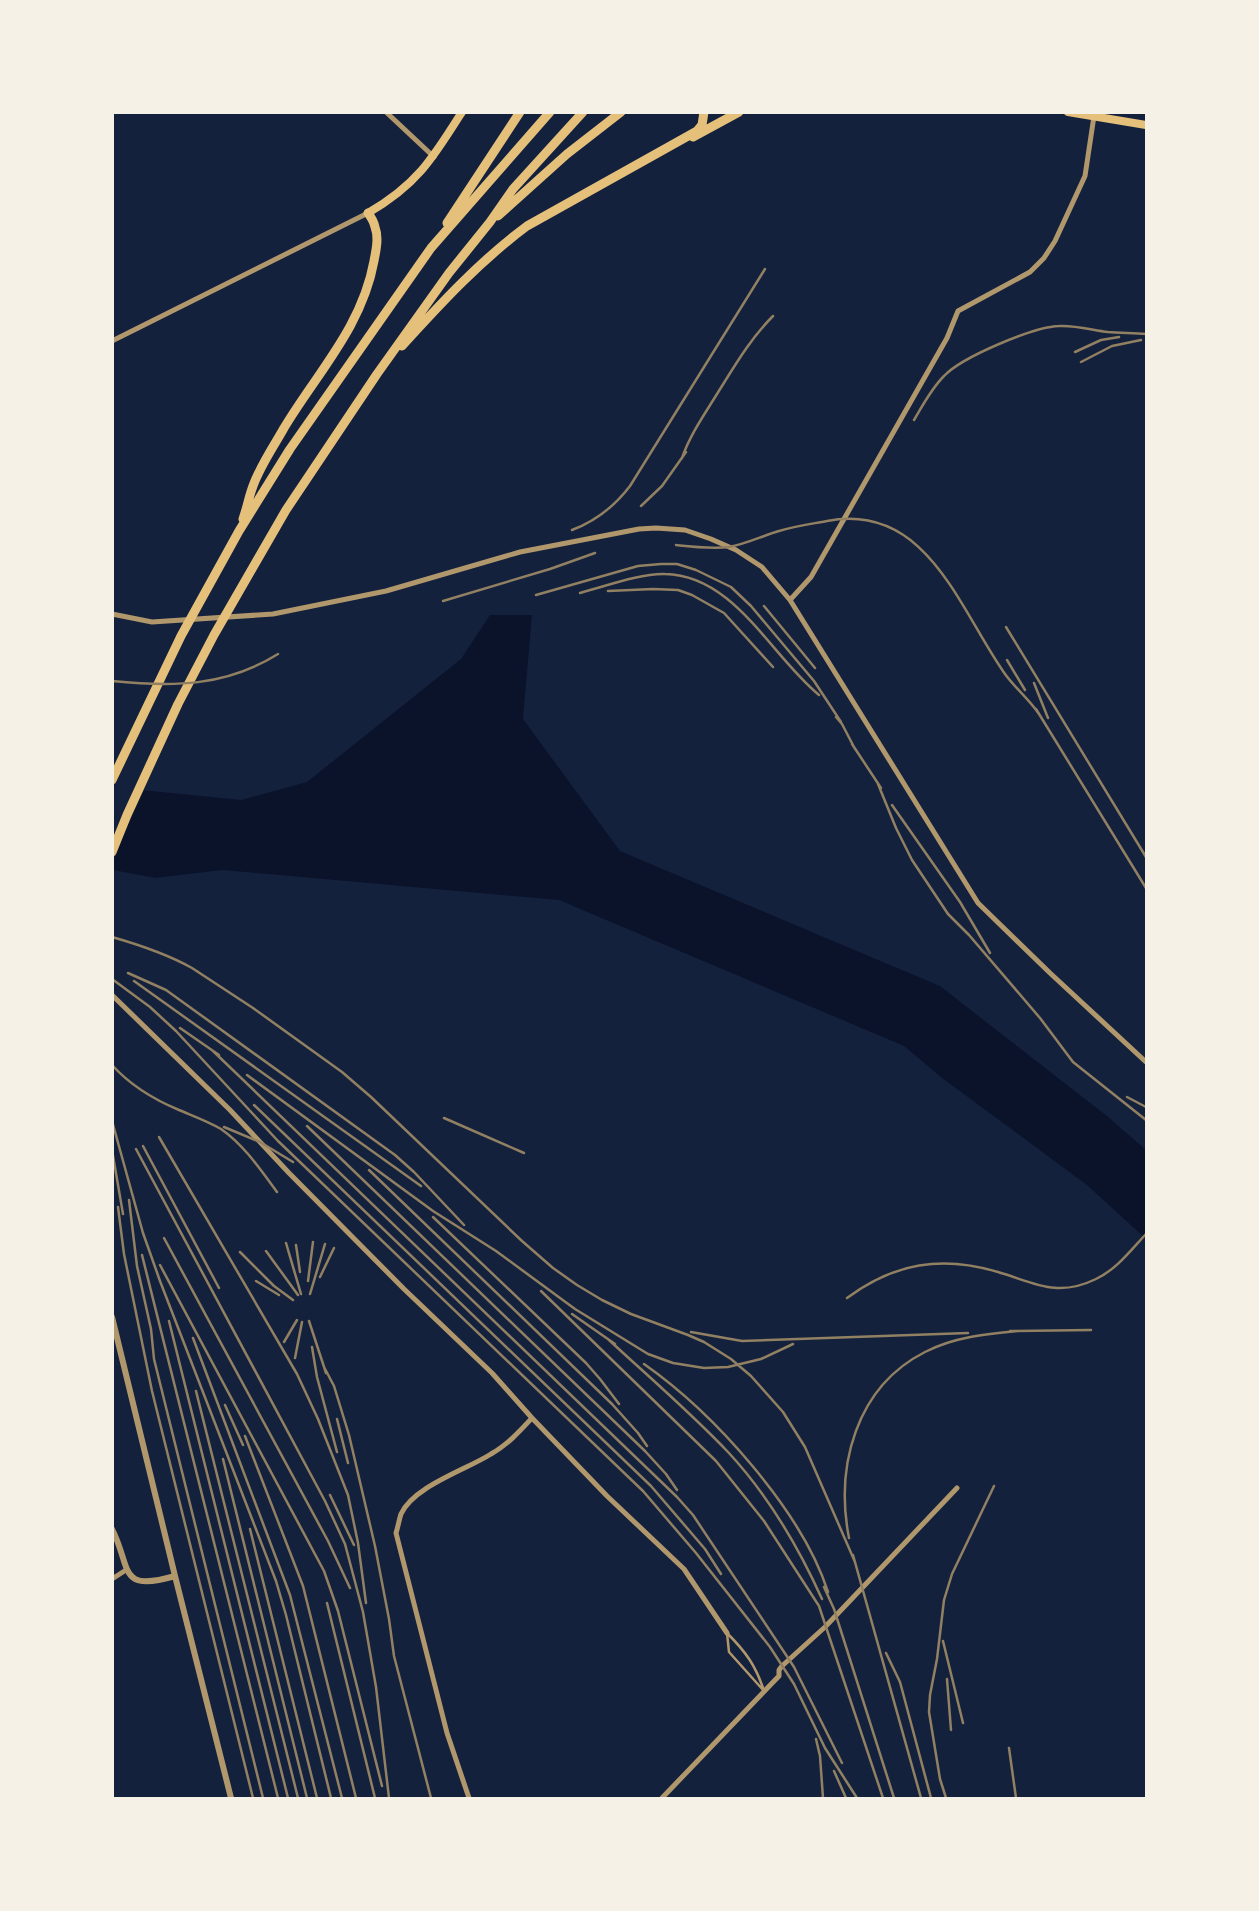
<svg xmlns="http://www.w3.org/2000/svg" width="1259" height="1911" viewBox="0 0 1259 1911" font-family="'IBM Plex Serif',serif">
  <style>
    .water { fill: #0b132b }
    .pier { fill: #14213d }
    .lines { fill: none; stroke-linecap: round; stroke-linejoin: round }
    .service { stroke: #b1986c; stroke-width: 2.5 }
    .minor { stroke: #b1986c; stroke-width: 5 }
    .tertiary { stroke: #b1986c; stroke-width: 6 }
    .primary { stroke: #e5c07b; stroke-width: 8 }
    .motorway { stroke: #e5c07b; stroke-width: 9 }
    .rail { stroke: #918062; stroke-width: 2.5 }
  </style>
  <rect width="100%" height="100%" fill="#14213d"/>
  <path class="water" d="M490,615H532L523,719L620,851L940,986L1107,1116L1146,1150V1239L1087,1185L942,1078L904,1046L559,900L222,870L155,878L113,870L112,787L241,800L307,782L461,659Z"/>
  <path class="pier" d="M112,785L145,788L126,829L112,865Z"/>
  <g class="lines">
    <path class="service" d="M727,1633C746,1652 756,1666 764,1691L729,1652Z"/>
    <path class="minor" d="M386,112L434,157
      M112,341L368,213
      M790,600L811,577L947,338L958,311L1030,272L1044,258L1055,241L1085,176L1094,116
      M112,614L152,622L273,614L386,591L520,552L639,529L656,528L685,530L711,539L736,550L762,567L790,600L978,903L1050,973L1146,1062
      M112,995L230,1110L289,1173L404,1289L492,1373L532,1418L607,1496L684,1569L727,1633
      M112,1579L126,1570
      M469,1798L447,1733L396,1533C398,1527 399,1520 401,1514C414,1486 466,1470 491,1454C507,1445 519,1432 532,1418
      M662,1798L779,1676V1670L782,1666L825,1627L957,1488"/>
    <path class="tertiary" d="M112,1317L175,1576L231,1798
      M112,1529C132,1568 117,1593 175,1576"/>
    <path class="primary" d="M1068,112L1146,125
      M368,213C417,185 433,158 462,112"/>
    <path class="motorway" d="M693,137L739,112
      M498,216L567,154L621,112
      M447,223L520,112
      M402,346C442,302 480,261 527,226L697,131L702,125L704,112
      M243,519C247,508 249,496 253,486C260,466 274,446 284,428C317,373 362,327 374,261C376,250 379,238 375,227C374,222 371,217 368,213
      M112,780L181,636L239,531L290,449L431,248L550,112
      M112,852L127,815L178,704L214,635L286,510L377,374L449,273L490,222L513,189L583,112"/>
    <path class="rail" d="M1075,352L1101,340L1119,337
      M1081,362L1112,346L1141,340
      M914,420C923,405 931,389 944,376C962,357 1033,327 1059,326C1075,325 1092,330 1108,332C1121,333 1134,333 1146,334
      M682,458C690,435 704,415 717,394C734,367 750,339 773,316
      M641,506L662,486L686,452
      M572,530C596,521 614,507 630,486L765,269
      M676,545C694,547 711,549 729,547C746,544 762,536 779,531C795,526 811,524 827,521C927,502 959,609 1005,674C1015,688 1029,699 1039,714
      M608,591L653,589L678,590L692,595L724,613L773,667
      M580,593C603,587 642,573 665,574C734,575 771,656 819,695
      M536,595L638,566L661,564H677L696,570L731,587L751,606L814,681L841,722
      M443,601L550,569L595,553
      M764,606L815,668
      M1006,627L1146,857
      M1007,660L1025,690
      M112,681C173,687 225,687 278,654
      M1034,683L1048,718
      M1036,709L1146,888
      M836,717L842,724L855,749
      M852,744L881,788
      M878,784L896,828L912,860L948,914L969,935L1040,1018L1073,1062L1146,1120
      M892,805L960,902L990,953
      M112,937C140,945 167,954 192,968L253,1008L342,1072L371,1097L522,1241L553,1268L577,1285L602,1300L631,1314L688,1335L704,1342L731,1359L751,1376L783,1412L805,1447L855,1562
      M128,973L166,990L395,1155L414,1172L464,1225
      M112,979L150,1007L176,1031L278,1141L643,1491L696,1553L770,1647L794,1684L825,1748L857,1798
      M134,981L421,1186
      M180,1028L219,1055
      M213,1051L677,1497L693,1515L794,1667L842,1763
      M112,1065C130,1085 155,1100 179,1110C193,1116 207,1121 221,1129C244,1145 260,1169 277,1192
      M247,1075L433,1211L496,1251L575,1309L648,1354L673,1363L704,1368L728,1367L761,1359L793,1344
      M1127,1097L1146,1107
      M254,1105L651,1486L705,1549L721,1574
      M444,1118L524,1153
      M112,1121L143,1233L160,1281L276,1581L286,1615L331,1798
      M307,1126L645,1451L666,1474L677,1490
      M224,1127L260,1142L293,1162
      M159,1137L297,1374L318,1419L348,1495L358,1543L366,1603
      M143,1146L219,1288
      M136,1149L325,1501L345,1544L363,1612L376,1687L389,1798
      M112,1150L123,1214
      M369,1170L612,1404L638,1433L647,1446
      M129,1200L137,1266L151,1329L154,1359L263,1798
      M118,1207L124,1254L152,1391L253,1798
      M433,1217L586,1363L600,1379L619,1404
      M164,1238L328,1541L350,1588
      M286,1243L301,1294
      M296,1245L300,1272
      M266,1251L298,1295
      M240,1252L274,1286L293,1300
      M142,1255L278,1798
      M160,1265L324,1571L338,1611L382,1786
      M320,1277L334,1248
      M256,1281L279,1295
      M308,1281L313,1242
      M541,1291L716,1461L764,1521L819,1606L883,1798
      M310,1294L325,1244
      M847,1298C894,1263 942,1255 998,1272C1035,1283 1057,1298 1096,1279C1117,1269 1131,1250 1146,1234
      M572,1314L615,1344
      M169,1321L288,1798
      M309,1321L326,1373
      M1010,1331L1091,1330
      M691,1332L742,1341L968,1333
      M193,1338L290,1595L342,1798
      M609,1340C649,1377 691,1413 728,1452C768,1495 798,1546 822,1599
      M284,1342L297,1320
      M312,1347L317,1377L337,1452
      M295,1358L302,1322
      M644,1364C714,1413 802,1511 828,1592
      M324,1367L334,1386L349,1435L375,1546L389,1619L394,1656L431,1798
      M196,1391L298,1798
      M225,1405L243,1445
      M337,1419L348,1463
      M245,1436L303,1586L356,1798
      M223,1459L307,1798
      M330,1495L354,1545
      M250,1529L317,1798
      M849,1538C835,1466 856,1387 925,1352C954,1337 986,1334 1018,1331
      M853,1555L921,1798
      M824,1587L834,1609L894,1798
      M327,1603L375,1798
      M943,1641L963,1723
      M886,1653L900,1682L931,1798
      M947,1679L951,1730
      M816,1739L820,1756L823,1798
      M1009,1748L1016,1798
      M834,1771L846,1798
      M946,1798L940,1779L929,1712L930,1695L937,1659L944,1600L952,1574L994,1486"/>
  </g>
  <rect width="1259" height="1911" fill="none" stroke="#f6f1e7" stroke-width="228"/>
</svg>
